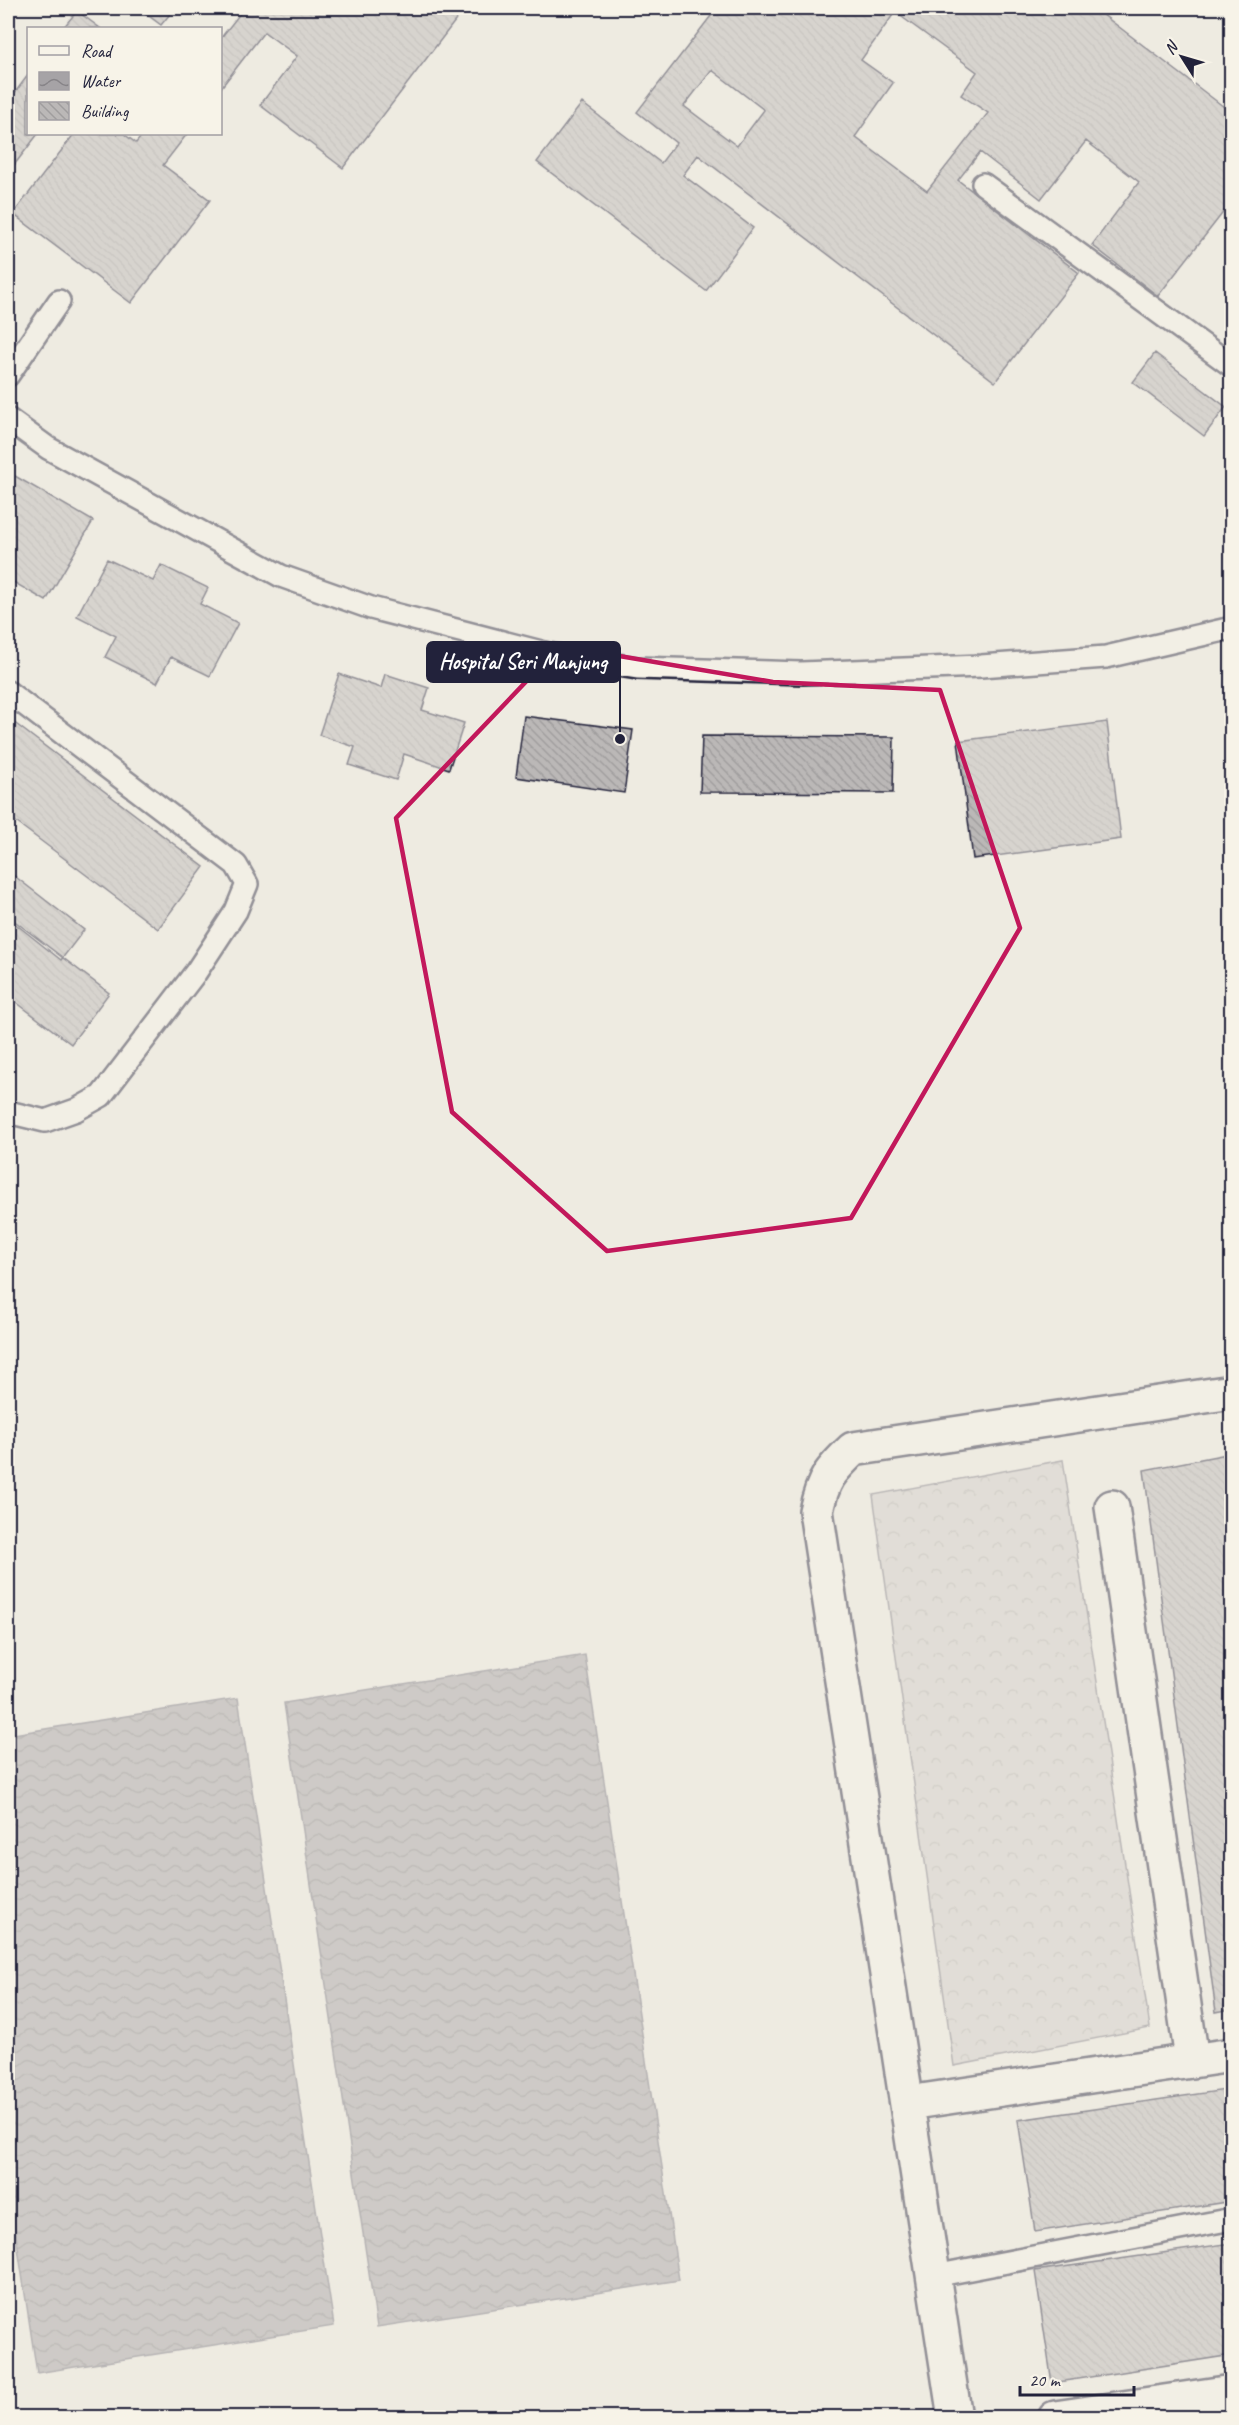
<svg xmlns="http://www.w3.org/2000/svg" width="1239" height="2425" viewBox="0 0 1239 2425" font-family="Caveat,sans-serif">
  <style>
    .forest { fill: url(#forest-crowns); stroke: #7a7882; stroke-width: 1.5 }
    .water { fill: url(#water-waves); stroke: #716f7b; stroke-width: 1.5 }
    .building { fill: url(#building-back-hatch); stroke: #22223b; stroke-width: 1.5; fill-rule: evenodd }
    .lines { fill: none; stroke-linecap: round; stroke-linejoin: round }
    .service-casing { stroke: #22223b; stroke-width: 26 }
    .minor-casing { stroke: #22223b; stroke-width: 38 }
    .service { stroke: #f7f3e8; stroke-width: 21 }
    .minor { stroke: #f7f3e8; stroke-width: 33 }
    .marked { fill: none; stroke: #c2185b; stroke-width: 4.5; stroke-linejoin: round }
    .leader { fill: none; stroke: #22223b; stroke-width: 2 }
    .callout-dot { fill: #22223b; stroke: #f7f3e8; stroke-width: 2 }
    .callout { fill: #22223b; stroke: #22223b; stroke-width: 2 }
    .callout-label { font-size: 22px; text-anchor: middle; font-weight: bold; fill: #fff }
  </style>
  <defs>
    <pattern id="forest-crowns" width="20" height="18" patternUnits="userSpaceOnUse" patternTransform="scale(1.5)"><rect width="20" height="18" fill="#d1cdc9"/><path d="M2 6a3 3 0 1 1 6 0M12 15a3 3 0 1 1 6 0" fill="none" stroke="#b3b0ae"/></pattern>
    <pattern id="water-waves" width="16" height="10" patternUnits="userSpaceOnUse" patternTransform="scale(1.5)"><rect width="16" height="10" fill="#a6a3a6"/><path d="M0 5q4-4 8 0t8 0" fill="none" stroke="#878488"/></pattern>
    <pattern id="building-back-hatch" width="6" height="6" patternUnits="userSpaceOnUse" patternTransform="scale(1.5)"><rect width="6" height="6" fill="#bbb8b7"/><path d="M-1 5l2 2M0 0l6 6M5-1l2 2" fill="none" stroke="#a09e9e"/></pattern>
  </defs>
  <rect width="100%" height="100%" fill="#eeebe1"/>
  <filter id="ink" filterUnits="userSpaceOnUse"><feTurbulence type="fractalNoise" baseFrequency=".0167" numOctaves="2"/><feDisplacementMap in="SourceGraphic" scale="12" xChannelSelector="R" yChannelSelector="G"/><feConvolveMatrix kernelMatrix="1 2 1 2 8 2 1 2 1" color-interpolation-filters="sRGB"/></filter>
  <g filter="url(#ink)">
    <path class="forest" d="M1063,1460L1150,2028L954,2066L873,1495Z"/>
    <path class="water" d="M585,1655L679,2280L377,2327L284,1703Z
      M238,1698L334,2326L37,2373L8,2182V1735Z"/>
    <path class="building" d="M138,8H175L161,25Z
      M237,8H465L343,168L260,105L297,56L264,32L220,89V39L242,11Z
      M717,8H1094L1232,113V201L1158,296L1092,245L1139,182L1086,141L1041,199L980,152L958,180L1079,273L995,382L698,155L683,175L753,228L706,291L537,162L582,103L661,163L676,143L637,112ZM895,12L977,72L961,95L988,113L927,191L855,137L893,83L861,60ZM712,70L764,110L737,146L684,106Z
      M77,11L100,28H63Z
      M28,75V134H38L8,173V102Z
      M74,134H124L136,143L143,134H187L163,165L210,200L131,303L13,214Z
      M1155,353L1226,407L1204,436L1133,382Z
      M8,472L93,521L46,601L10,580L8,585Z
      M107,559L153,581L161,565L208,588L200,604L238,623L210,676L171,657L157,683L105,657L116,636L77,616Z
      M339,674L381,688L385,674L429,688L422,710L464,723L449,769L404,754L396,780L349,765L355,747L319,735Z
      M524,716L633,730L624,793L516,777Z
      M8,718L204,867L158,929L8,816Z
      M1107,722L1121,839L973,859L958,741Z
      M702,736L894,737L893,793L700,792Z
      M8,871L84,930L61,960L8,918Z
      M8,916L109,993L71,1044L8,996Z
      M1232,1453V2009L1216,2012L1144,1470Z
      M1232,2089V2201L1035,2232L1018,2120Z
      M1232,2243V2355L1052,2383L1035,2271Z"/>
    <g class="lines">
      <g class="service-casing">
        <path id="service" d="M983,184L1232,366
          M8,375L59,301
          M8,419L48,448L281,576L371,608L549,654L637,668L801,673L981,666L1106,657L1232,628
          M8,692L236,865L247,884L236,911L196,972L101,1096L76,1110L45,1121L8,1112
          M934,2276L1232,2219"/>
      </g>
      <g class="minor-casing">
        <path id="minor" d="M1112,1507L1192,2060
          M908,2103L1232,2055
          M955,2418L816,1511C823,1479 830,1471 853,1449L1232,1392
          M1055,2418L1232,2392"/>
      </g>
      <use href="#service" class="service"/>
      <use href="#minor" class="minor"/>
    </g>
  </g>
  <path d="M0 0H1239V2425H0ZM560,646L773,682L940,690L1020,928L851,1218L607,1251L452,1112L396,818Z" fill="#eeebe1" fill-opacity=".55" fill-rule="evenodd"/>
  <path class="marked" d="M560,646L773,682L940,690L1020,928L851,1218L607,1251L452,1112L396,818Z"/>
  <path class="leader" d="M620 739L620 662"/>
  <circle class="callout-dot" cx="620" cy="739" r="6"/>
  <rect class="callout" x="427" y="642" width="193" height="40" rx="6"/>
  <g class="callout-label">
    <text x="523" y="669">Hospital Seri Manjung</text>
  </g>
  <rect width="1239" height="2425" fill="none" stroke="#f7f3e8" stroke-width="30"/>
  <rect x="15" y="15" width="1209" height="2395" fill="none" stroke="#22223b" stroke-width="2" filter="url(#ink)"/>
  <rect x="27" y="27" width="195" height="108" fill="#f7f3e8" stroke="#a29fa3" stroke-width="1.5"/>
  <rect x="39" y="46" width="30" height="9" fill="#f7f3e8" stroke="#a29fa3" stroke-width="1.5"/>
  <text x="81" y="57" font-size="18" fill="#22223b">Road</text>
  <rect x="39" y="72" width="30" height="18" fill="url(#water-waves)" stroke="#a29fa3" stroke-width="1.5"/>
  <text x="81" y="87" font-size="18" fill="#22223b">Water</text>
  <rect x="39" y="102" width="30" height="18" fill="url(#building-back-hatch)" stroke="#a29fa3" stroke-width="1.5"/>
  <text x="81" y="117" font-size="18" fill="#22223b">Building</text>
  <g transform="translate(1182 57) rotate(307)" stroke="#f7f3e8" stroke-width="4.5" paint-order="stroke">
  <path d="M0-4.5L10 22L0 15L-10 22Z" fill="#22223b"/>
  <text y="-9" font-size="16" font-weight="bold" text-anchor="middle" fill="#22223b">N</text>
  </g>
  <path d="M1020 2386v9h114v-9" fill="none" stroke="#22223b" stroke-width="3"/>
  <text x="1029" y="2386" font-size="18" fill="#22223b" stroke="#f7f3e8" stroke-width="4.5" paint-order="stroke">20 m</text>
</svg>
